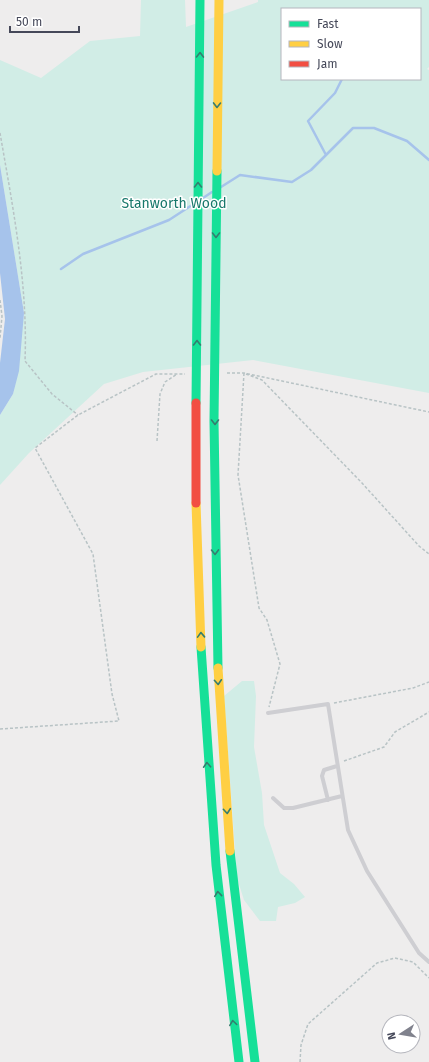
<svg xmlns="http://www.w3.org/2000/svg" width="429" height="1062" viewBox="0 0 429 1062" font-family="'Fira Sans',sans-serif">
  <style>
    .green { fill: #d1ede6; fill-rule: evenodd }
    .water { fill: #a6c3eb }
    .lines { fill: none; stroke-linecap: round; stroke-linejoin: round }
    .stream { stroke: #a6c3eb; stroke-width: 2.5 }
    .path { stroke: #b8c3c5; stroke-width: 1.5; stroke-dasharray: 3 2; stroke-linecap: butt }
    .lane { stroke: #ceced2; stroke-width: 4 }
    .fast { stroke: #16e098; stroke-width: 9 }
    .slow { stroke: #ffcf43; stroke-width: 9 }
    .jam { stroke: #f24e42; stroke-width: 9 }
    .oneway { stroke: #357d6f }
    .labels { text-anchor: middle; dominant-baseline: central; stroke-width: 3; stroke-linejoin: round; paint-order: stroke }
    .park-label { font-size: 14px; fill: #17786b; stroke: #fff }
  </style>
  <rect width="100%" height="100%" fill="#eeeded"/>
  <path class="green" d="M141,0H185L186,27L258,2V0H429V67L427,69L429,70V393L253,360L143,372L104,384L29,453L0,485V415L13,394L24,313L0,165V60L41,78L90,41L140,36ZM282,9H420V79H282Z
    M242,681H254L256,696L254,747L262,793L264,825L280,873L294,884L305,897L295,903L278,907L276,921H260L244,900L237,878L224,696Z"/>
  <path class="water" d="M0,165L24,313L19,371L13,394L0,415V363L5,319L0,273Z"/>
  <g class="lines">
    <path class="stream" d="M326,155L308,121L335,93L342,79
      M221,187L240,175L292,182L311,170L353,128H374L407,141L429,160
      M203,198L212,192
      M61,269L83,254L169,220L192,205"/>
    <path class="path" d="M0,133C13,208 28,284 25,361L52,394L78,415
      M0,300L2,316L0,338
      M227,373H244L429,412
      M244,373L238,475L259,608L267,620L280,664L269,707
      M246,374L262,380L362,483L419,546L429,554
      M157,441L160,394L165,382L177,374
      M334,703L413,688L429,682
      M0,729L119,721L112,694L93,554L35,448L78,415L156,374H185
      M344,761L384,747L395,732L429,712
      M300,1062L301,1045L308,1024L377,963L395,958L413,962L429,978"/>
    <path class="lane" d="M268,713L328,704L348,830L367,871L419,953L429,962
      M273,798L284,808H293L342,796
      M328,800L322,776L324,770L337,766"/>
    <path class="fast" d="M217,171L214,421L218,668
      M196,403L200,0
      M201,647L216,865L239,1062
      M230,851L255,1062"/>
    <path class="slow" d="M217,171L219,0
      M196,503L201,647
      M218,668L230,851"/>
    <path class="jam" d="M196,403V503"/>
  </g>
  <defs><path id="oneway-chevron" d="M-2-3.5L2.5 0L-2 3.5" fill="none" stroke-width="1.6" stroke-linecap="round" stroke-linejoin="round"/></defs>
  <g class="oneway">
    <use href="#oneway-chevron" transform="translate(200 55) rotate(-89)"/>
    <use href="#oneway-chevron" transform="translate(217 105) rotate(91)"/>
    <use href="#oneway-chevron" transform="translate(198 185) rotate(-90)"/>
    <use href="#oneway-chevron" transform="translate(216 235) rotate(90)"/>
    <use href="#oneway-chevron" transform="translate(197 343) rotate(-90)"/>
    <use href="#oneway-chevron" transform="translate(215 422) rotate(90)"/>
    <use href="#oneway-chevron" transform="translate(215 552) rotate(89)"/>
    <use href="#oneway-chevron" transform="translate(201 635) rotate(-92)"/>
    <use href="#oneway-chevron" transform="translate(218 682) rotate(86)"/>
    <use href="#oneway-chevron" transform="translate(207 765) rotate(-93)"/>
    <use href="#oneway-chevron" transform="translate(227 811) rotate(85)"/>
    <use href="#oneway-chevron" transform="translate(218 894) rotate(-96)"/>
    <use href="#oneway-chevron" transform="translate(233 1023) rotate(-98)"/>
  </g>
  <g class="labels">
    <g class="park-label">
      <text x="174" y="203">Stanworth Wood</text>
    </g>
  </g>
  <rect x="281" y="8" width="140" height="72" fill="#ffffff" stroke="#b5b6bd"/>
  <rect x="289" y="21" width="20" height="6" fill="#16e098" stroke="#b5b6bd"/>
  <text x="317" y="28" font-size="12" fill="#454859">Fast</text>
  <rect x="289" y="41" width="20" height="6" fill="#ffcf43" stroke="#b5b6bd"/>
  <text x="317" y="48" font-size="12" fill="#454859">Slow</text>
  <rect x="289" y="61" width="20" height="6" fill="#f24e42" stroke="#b5b6bd"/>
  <text x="317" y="68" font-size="12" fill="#454859">Jam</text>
  <g transform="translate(401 1034) rotate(258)"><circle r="19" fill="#ffffff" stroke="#b5b6bd"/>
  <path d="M0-3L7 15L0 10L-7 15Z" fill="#80828d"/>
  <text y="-6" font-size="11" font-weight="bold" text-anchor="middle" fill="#454859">N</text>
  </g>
  <path d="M10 26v6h69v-6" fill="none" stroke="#454859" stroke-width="2"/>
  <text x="16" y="26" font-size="12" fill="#454859" stroke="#ffffff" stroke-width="3" paint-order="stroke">50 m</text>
</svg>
